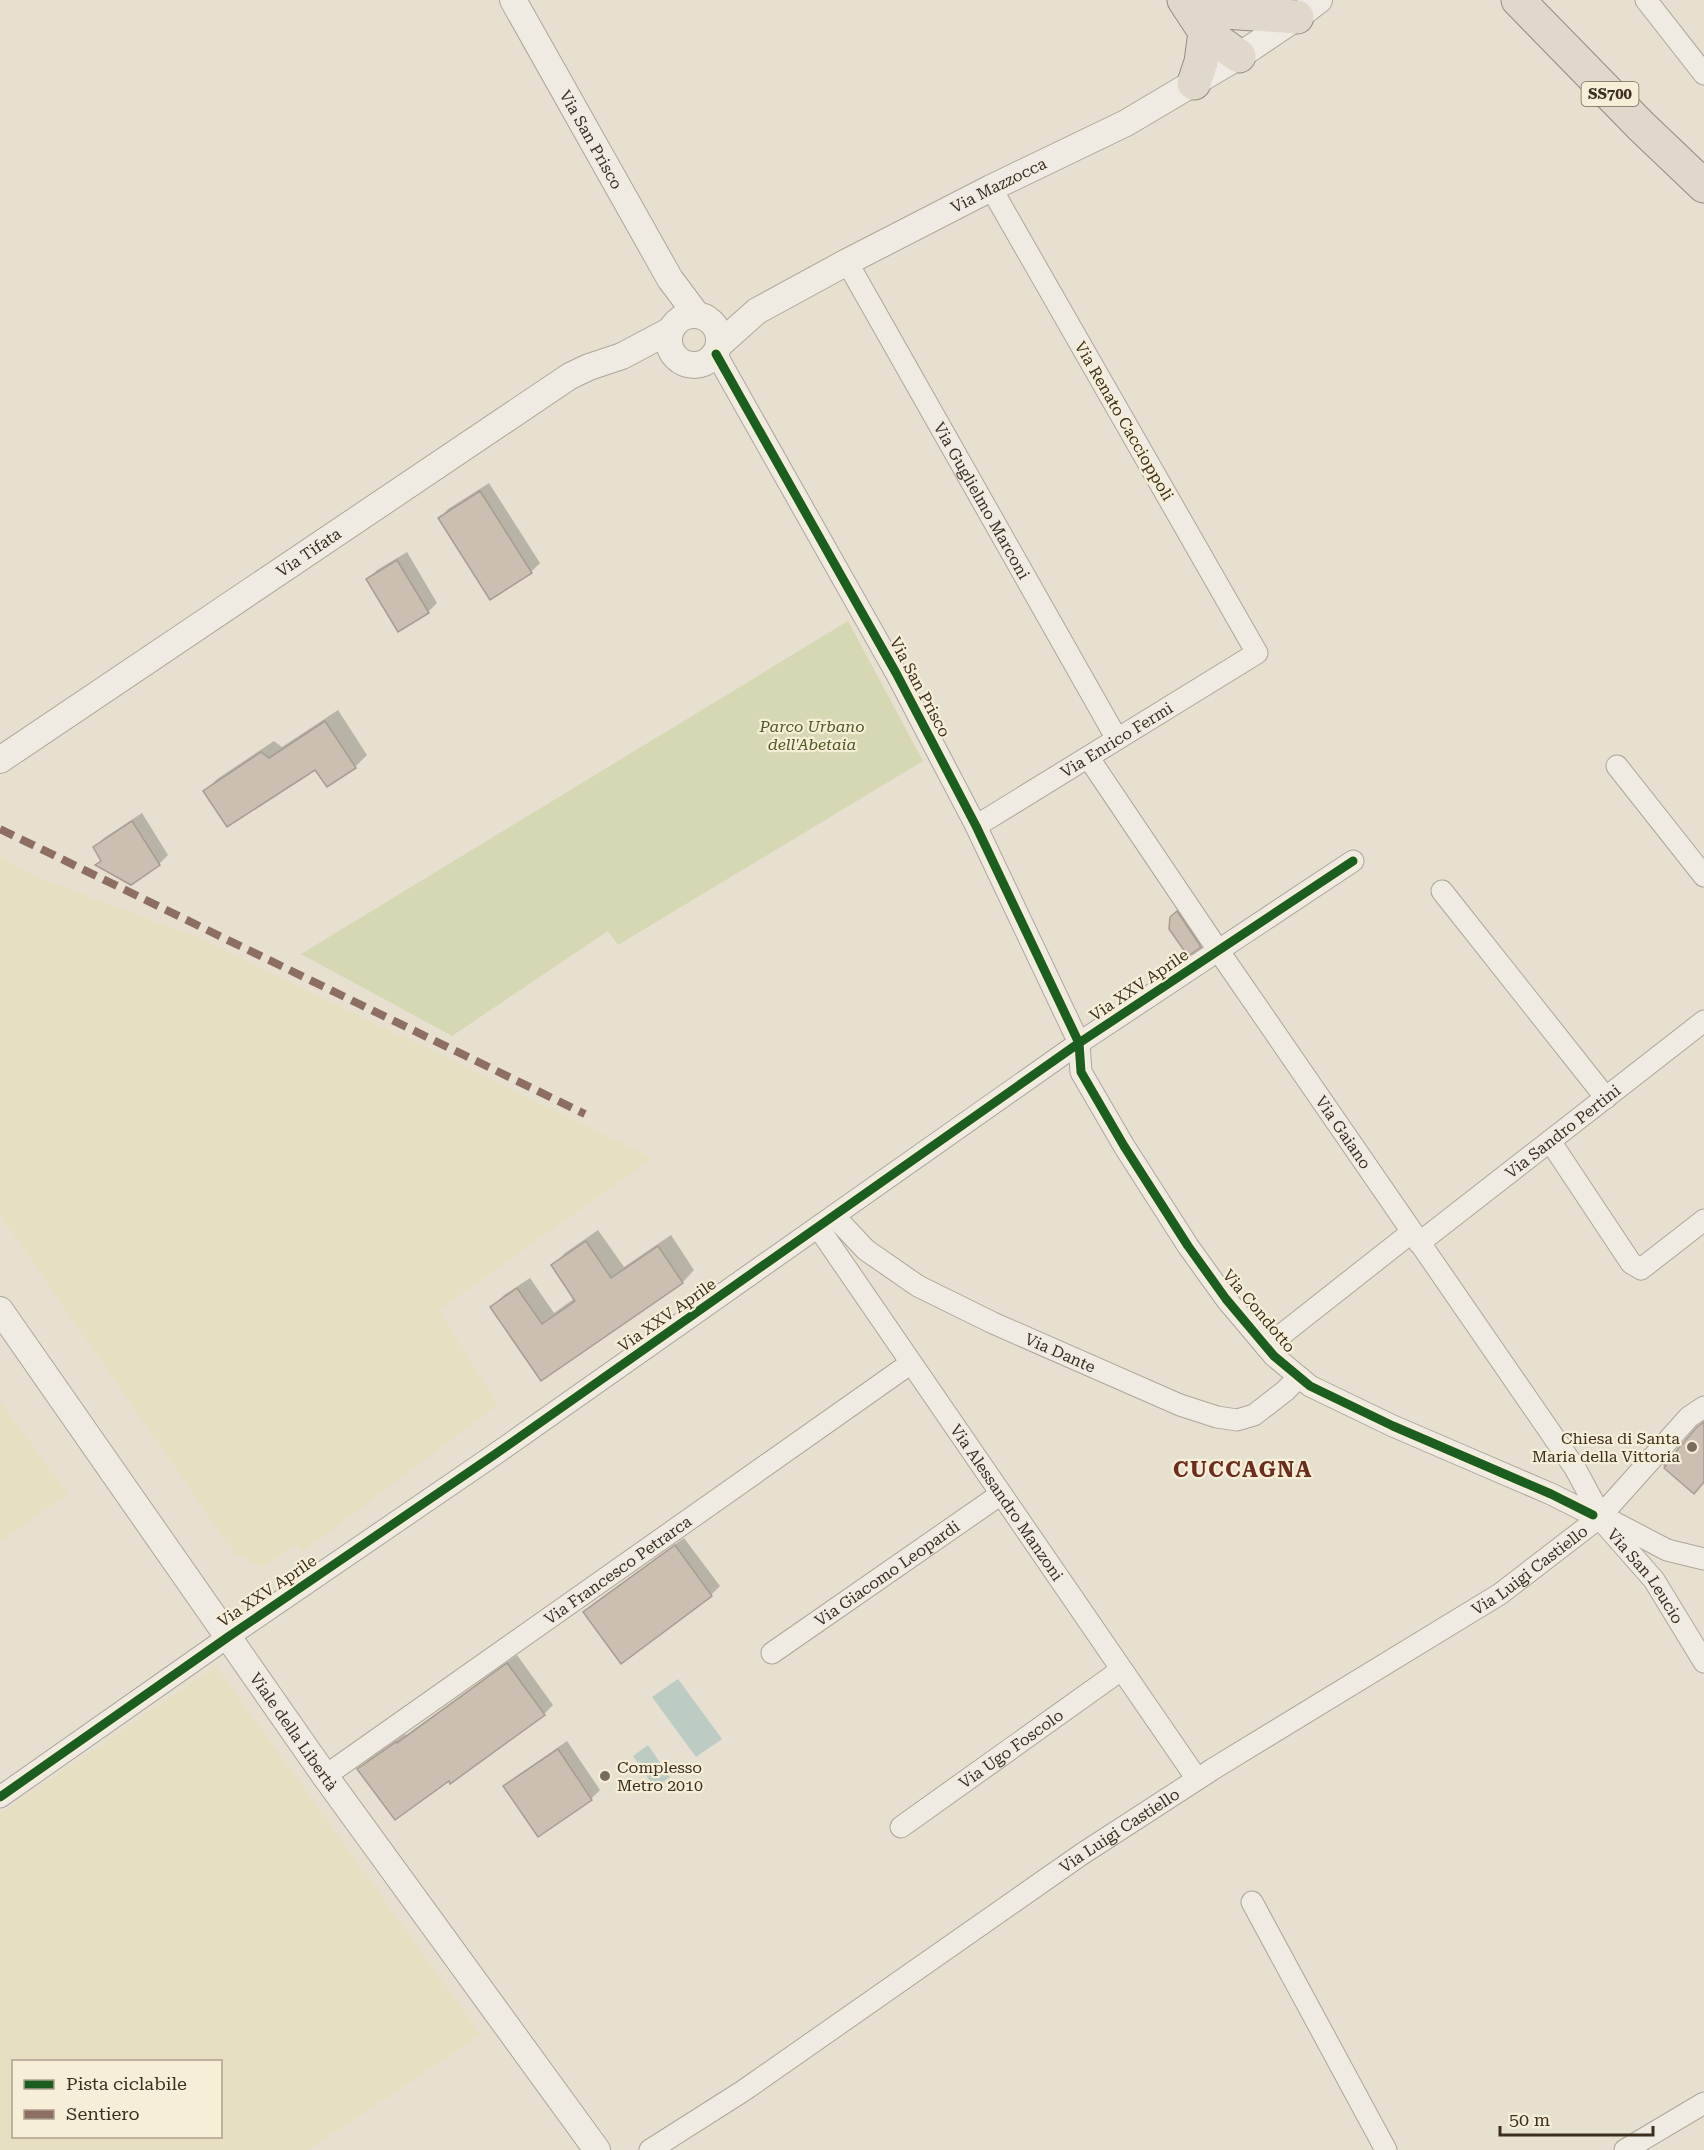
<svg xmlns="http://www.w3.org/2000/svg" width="1704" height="2150" viewBox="0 0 1704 2150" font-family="'Roboto Serif',serif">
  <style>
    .farmland { fill: #e6dfc2; fill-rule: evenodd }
    .green { fill: #d6d7b3 }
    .water { fill: #bcccc2 }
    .shadow { fill: #0003 }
    .building { fill: #cbbfb2; stroke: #a89c90; stroke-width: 1.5 }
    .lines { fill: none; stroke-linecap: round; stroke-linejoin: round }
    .minor-casing { stroke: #ada599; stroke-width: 23 }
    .tertiary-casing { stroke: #ada599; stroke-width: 28 }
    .trunk-casing { stroke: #928b80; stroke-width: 35 }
    .minor { stroke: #efebe3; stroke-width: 21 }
    .tertiary { stroke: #efebe3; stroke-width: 26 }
    .trunk { stroke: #e0d9cb; stroke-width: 33 }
    .quiet { stroke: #8d6e63; stroke-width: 8; stroke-dasharray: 15 8; stroke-linecap: butt }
    .cycleway-casing { stroke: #f7eed8; stroke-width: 13 }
    .cycleway { stroke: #1b5e20; stroke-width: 9 }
    .poi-dot { fill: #786c5e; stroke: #f7eed8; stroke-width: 2 }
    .labels { text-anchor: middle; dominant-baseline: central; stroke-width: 4.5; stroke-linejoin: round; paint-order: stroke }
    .shield { fill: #f7eed8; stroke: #756857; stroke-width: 1.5 }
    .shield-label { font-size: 15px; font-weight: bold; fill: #3d2e20 }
    .street-label { font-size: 16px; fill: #3d2e20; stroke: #f7eed8 }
    .park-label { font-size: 16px; font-style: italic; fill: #4d5a26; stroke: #f7eed8 }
    .poi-label { font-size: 16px; fill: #3d2e20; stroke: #f7eed8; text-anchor: end }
    .district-label { font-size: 22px; font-weight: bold; letter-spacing: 1.5px; fill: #6b2e1e; stroke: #f7eed8 }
  </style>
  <rect width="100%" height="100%" fill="#e7e0d1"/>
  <path class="farmland" d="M0,856L32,875L197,937L653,1158L439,1310L498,1405L303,1552L296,1544L263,1568L235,1554L0,1215Z
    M0,1401L68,1494L0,1542Z
    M216,1666L481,2035L309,2150H0V1814ZM14,2062H220V2136H14Z"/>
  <path class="green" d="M848,621L923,761L618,945L608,931L452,1036L301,954Z"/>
  <path class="water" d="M678,1679L722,1739L696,1757L652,1697Z
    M648,1745L670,1777L655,1788L633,1756Z"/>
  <path class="shadow" d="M489,483L540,563L531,572L440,518L448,509Z
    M407,552L437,603L428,612L399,630L368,579L377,570Z
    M338,710L367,755L355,767L327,785L316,767L205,791L217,779L274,741L282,747Z
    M142,813L168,855L159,864L131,883L97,864L102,860L95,847L104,838Z
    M1179,909L1205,940L1200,946L1173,915Z
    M598,1230L624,1267L671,1235L694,1270L683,1282L542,1379L492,1307L504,1295L530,1278L554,1313L575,1298L553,1265L565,1253Z
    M684,1538L720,1586L711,1595L585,1612L594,1603Z
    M517,1655L553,1705L544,1714L449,1779L359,1769L368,1760L405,1734L406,1735Z
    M567,1741L600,1790L591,1799L538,1835L505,1786L514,1778Z"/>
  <path class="building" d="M480,491L532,573L490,600L438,518Z
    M397,560L429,613L398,632L366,579Z
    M325,721L356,768L327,787L315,770L227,827L203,791L261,752L269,758Z
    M132,821L160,865L131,885L95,865L101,861L93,847Z
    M1177,911L1201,947L1188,956L1169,929L1170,917Z
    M586,1241L611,1278L658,1246L683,1283L541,1381L490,1307L517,1288L542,1324L575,1301L551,1265Z
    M1704,1422V1482L1694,1494L1664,1468L1666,1466L1664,1465L1697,1427Z
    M675,1545L712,1596L621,1664L583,1612Z
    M507,1663L545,1715L450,1784L449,1781L395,1820L357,1769L396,1742L397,1743Z
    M558,1749L592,1800L538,1837L503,1786Z"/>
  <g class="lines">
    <g class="minor-casing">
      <g id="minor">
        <path d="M1646,0L1704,74"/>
        <path id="s1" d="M847,262L1117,739"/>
        <path d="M716,354L896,673L976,826L1079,1043L1081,1072L1124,1146L1188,1246L1226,1299L1274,1356L1310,1386L1393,1426L1551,1494L1593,1515"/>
        <path id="s2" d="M1088,757L1218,950L1575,1468L1597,1509"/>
        <path d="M1617,766L1704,876"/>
        <path id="s3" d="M976,826L1257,653L991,188"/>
        <path d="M1442,891L1606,1098"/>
        <path d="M1550,1141L1631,1263L1641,1269L1704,1220"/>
        <path id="s4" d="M834,1216L866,1250L918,1286L993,1323L1180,1405L1217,1417L1237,1420L1254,1415L1285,1391L1299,1377"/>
        <path id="s5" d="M818,1227L1197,1779"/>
        <path id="s6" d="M1419,1243L1704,1021"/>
        <path d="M1266,1347L1412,1232"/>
        <path d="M1605,1511L1689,1417L1704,1407"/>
        <path d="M1606,1518L1667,1550L1704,1559"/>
        <path id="s7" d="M1603,1522L1654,1580L1704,1662"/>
        <path id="s8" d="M772,1653L1001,1494"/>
        <path id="s9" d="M325,1776L911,1363"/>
        <path d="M0,1797L228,1637L494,1455L1079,1043L1353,861"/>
        <path id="s10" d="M901,1827L1121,1670"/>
        <path d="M1252,1902L1386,2150"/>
        <path id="s11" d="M650,2150L743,2091L1082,1854L1213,1769L1500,1594L1595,1521"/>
        <path d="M1625,2150L1704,2103"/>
      </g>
    </g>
    <g class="tertiary-casing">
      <g id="tertiary">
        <path id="s12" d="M513,0L670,279L697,315"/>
        <circle cx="694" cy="340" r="25"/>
        <path id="s13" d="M720,344L757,311L847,262L991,188L1126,123L1239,56L1297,17L1319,0"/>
        <path id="s14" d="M0,760L570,376L589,367L622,356L671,330"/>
        <path id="s15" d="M0,1310L325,1776L597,2150"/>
      </g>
    </g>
    <g class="trunk-casing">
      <path id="trunk" d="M1184,0L1205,32L1239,56
        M1186,0L1224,12L1297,17
        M1518,0L1641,126L1704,186
        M1194,83L1201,62L1205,32"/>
    </g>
    <use href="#minor" class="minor"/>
    <use href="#tertiary" class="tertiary"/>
    <use href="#trunk" class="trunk"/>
    <path class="quiet" d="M0,829L585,1114"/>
    <g class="cycleway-casing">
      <path id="cycleway" d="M716,354L896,673L976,826L1079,1043L1081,1072L1124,1146L1188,1246L1226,1299L1274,1356L1310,1386L1393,1426L1551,1494L1593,1515
        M0,1797L228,1637L494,1455L1079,1043L1353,861"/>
    </g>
    <use href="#cycleway" class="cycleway"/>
  </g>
  <g class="poi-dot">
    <circle cx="1692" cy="1447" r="6"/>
    <circle cx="605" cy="1776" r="6"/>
  </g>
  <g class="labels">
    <rect class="shield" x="1581.5" y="82" width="57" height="24" rx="4.5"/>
    <g class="shield-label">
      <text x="1610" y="94">SS700</text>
    </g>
    <g class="street-label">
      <text stroke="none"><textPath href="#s12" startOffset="160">Via San Prisco</textPath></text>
      <text stroke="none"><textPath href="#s13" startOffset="322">Via Mazzocca</textPath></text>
      <text transform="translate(1124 421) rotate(60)">Via Renato Caccioppoli</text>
      <text stroke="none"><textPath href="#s1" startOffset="274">Via Guglielmo Marconi</textPath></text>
      <text stroke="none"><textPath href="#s14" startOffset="372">Via Tifata</textPath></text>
      <text transform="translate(920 687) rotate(62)">Via San Prisco</text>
      <text stroke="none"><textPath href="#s3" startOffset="165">Via Enrico Fermi</textPath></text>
      <text transform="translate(1139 985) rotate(-34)">Via XXV Aprile</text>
      <text stroke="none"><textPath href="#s6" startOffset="182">Via Sandro Pertini</textPath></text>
      <text stroke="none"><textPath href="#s2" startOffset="454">Via Gaiano</textPath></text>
      <text transform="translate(1259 1311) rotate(50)">Via Condotto</text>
      <text transform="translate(667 1315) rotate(-35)">Via XXV Aprile</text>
      <text stroke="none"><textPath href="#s4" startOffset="267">Via Dante</textPath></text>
      <text stroke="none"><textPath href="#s5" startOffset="334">Via Alessandro Manzoni</textPath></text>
      <text stroke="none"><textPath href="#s11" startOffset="1054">Via Luigi Castiello</textPath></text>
      <text stroke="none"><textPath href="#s9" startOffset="358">Via Francesco Petrarca</textPath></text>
      <text stroke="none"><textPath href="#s8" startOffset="140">Via Giacomo Leopardi</textPath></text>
      <text stroke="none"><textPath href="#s7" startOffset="69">Via San Leucio</textPath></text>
      <text transform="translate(267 1591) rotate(-34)">Via XXV Aprile</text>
      <text stroke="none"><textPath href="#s15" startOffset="514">Viale della Libertà</textPath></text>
      <text stroke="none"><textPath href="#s10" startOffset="135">Via Ugo Foscolo</textPath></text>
      <text stroke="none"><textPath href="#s11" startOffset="568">Via Luigi Castiello</textPath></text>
    </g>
    <g class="park-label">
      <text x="812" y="726">Parco Urbano<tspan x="812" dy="18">dell'Abetaia</tspan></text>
    </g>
    <g class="poi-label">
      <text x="1680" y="1438">Chiesa di Santa<tspan x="1680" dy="18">Maria della Vittoria</tspan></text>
      <text x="617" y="1767" text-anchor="start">Complesso<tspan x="617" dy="18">Metro 2010</tspan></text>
    </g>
    <g class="district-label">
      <text x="1243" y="1469">CUCCAGNA</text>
    </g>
  </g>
  <rect x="12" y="2060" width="210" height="78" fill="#f7eed8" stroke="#ada18e" stroke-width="1.5"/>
  <rect x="24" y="2080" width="30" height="9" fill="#1b5e20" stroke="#ada18e" stroke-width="1.5"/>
  <text x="66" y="2090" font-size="18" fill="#3d2e20">Pista ciclabile</text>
  <rect x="24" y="2110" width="30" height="9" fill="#8d6e63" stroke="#ada18e" stroke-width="1.5"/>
  <text x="66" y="2120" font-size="18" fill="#3d2e20">Sentiero</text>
  <path d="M1500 2126v9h153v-9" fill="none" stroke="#3d2e20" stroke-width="3"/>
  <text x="1509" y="2126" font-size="18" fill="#3d2e20" stroke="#f7eed8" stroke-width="4.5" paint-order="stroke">50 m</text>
</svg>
